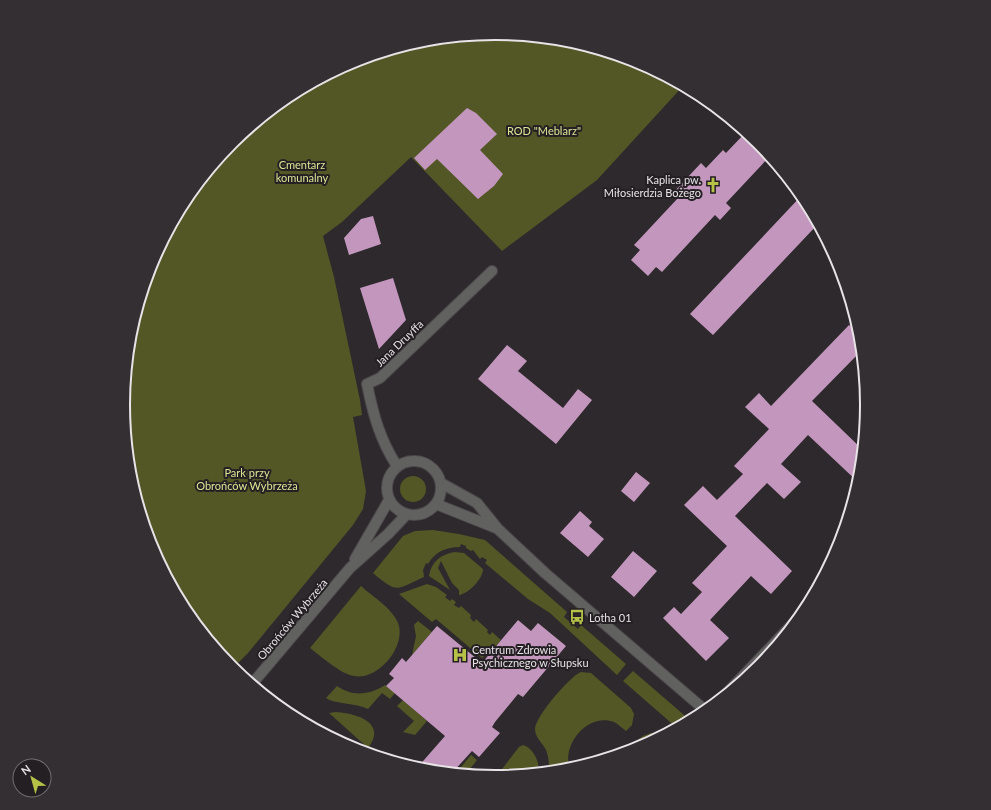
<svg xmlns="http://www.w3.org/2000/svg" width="991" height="810" viewBox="0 0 991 810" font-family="Lato,sans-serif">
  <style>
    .green { fill: #525725 }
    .building { fill: #c397bd }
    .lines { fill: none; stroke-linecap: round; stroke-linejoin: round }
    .minor-casing { stroke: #4c474b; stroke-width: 12 }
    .minor { stroke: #61625f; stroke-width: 10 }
    .labels { text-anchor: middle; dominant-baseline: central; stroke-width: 4; stroke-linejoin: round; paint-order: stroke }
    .park-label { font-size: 11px; fill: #dbe595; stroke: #241f23 }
    .poi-label { font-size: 11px; fill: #e7e3e6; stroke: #241f23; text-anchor: start }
    .street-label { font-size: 11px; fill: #e7e3e6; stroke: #241f23 }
    .rim { fill: none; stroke: #e7e3e6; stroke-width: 2 }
  </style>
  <rect width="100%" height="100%" fill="#2e292d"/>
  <path class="green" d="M496,33L568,40L638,61L683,86L597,180L502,251L411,157L342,222L323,236L334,277L360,400L362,415L353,417L366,491L363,509L353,525L248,653L233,668L186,611L152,547L131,477L124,405L131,332L152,262L186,198L233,142L289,96L353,61L423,40Z
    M400 489a13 13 0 1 1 26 0a13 13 0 1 1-26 0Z
    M433,530L459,534L485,540L567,612L564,617L578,629L581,625L626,664L617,675L550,613L528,599L485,563L487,560L482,557L480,559L473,550L471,551L466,548V546L461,544L460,547C446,547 435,552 428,564L426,563L423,570L424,577C395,590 398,594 373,573L403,536L415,531Z
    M455,552L464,553L483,569C483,579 468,594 459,595V590L452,583L441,561L438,568L450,590L429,576C431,562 441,554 455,552Z
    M427,584L436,587L447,595L445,597L450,601L452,599L456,602L454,605L459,608L461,606L471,615L470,618L474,622L476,619L488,630L487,632L490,635L492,632L501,640L489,654L487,653L482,658L436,619L432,622L399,594Z
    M361,586C373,597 392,608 398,623C407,646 378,681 354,676C340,674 321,656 310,648Z
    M418,621L432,632L412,655L416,636L414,625Z
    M633,671L691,721L677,728L623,681Z
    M581,672L591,673L631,708L634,714L632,725L626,731C622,728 618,724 614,722C587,712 561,746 570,769L549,772C549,765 549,757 546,750C543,743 535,738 535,729C535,717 570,676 581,672Z
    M385,685L395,693L390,699L382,693L368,709C356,703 334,704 326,698L337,686C352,697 370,695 385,685Z
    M403,700L427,721L415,735L403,732L414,721L397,706Z
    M335,712C355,713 388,722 368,748L329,713Z
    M651,733L663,735L642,746L636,741L643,736Z
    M523,745C533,747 542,765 537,773L496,777L519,747Z
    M471,755L477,760L466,774L456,773Z"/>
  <path class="building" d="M467,108L476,113L497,134L480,150L503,174L494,186L478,199L437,159L425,170L414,158Z
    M746,132L759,142L770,156L726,203L731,208L720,220L715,215L662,272L656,267L648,276L631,260L640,250L634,245L678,198L673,193L701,163L706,168L723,150L726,153Z
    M802,195L818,224L713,335L690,314Z
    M373,216L381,244L349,255L344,238L361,219Z
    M393,278L406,320L379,349L360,288Z
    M849,325L861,336L862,350L812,401L863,450L859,483L808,435L781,464L801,482L784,499L767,483L735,516L792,571L771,594L751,576L710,620L729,638L706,661L663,618L674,607L681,614L702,592L692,583L727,546L684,505L703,486L717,500L743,474L734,466L769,429L745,407L759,393L771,406Z
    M507,345L527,361L518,371L563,408L578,389L592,400L556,444L478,379Z
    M636,472L650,483L634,502L621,491Z
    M580,511L592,522L589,526L604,539L588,557L560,533Z
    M633,551L657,571L634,597L611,577Z
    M518,620L531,631L538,623L566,646L523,697L518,694L495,722L492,727L500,733L479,757L472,751L452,773L417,768L445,736L386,686L394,678L389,674L402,658L406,662L437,626L482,663Z"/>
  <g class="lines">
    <g class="minor-casing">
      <path id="minor" d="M387 488a27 27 0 1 1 54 0a27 27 0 1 1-54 0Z
        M397,466C380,440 373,414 367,384L380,378L492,271
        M441,483L477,503L498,529L545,573L706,711
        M436,504L496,528
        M355,559L389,500
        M252,684L350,568L388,534L406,515
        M725,695L805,611"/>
    </g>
    <use href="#minor" class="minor"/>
  </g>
  <defs>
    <g id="church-bare" transform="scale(1.2)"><path d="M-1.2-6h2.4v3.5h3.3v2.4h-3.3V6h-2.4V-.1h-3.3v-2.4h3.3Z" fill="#b6c148" stroke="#241f23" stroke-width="2.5" paint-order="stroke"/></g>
    <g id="bus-bare" transform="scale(1.2)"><path d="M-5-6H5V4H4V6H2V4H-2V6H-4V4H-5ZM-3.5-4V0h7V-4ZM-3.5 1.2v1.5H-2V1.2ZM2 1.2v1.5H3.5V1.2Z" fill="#b6c148" stroke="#241f23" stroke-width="2.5" paint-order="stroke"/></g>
    <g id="hospital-bare" transform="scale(1.2)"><path d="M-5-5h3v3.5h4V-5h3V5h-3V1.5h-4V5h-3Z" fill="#b6c148" stroke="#241f23" stroke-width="2.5" paint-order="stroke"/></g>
  </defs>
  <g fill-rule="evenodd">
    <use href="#church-bare" x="713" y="185"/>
    <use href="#bus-bare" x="577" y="617"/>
    <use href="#hospital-bare" x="460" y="655"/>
  </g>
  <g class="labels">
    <g class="park-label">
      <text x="544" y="130">ROD "Meblarz"</text>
      <text x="302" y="164">Cmentarz<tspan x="302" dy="13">komunalny</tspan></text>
      <text x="247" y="472">Park przy<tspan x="247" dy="13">Obrońców Wybrzeża</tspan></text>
    </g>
    <g class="poi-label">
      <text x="701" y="179" text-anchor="end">Kaplica pw.<tspan x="701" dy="13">Miłosierdzia Bożego</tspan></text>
      <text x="589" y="617">Lotha 01</text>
      <text x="472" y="649">Centrum Zdrowia<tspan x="472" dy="13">Psychicznego w Słupsku</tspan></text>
    </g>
    <g class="street-label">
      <text transform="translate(399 343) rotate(-44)">Jana Druyffa</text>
      <text transform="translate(292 619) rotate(-50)">Obrońców Wybrzeża</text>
    </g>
  </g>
  <path d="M0 0H991V810H0ZM130 405a365 365 0 1 1 730 0a365 365 0 1 1-730 0Z" fill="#342f33" fill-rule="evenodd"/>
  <path class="rim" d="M130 405a365 365 0 1 1 730 0a365 365 0 1 1-730 0Z"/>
  <g transform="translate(32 778) rotate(323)"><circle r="19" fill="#241f23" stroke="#726d71"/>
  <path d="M0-3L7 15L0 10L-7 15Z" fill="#b6c148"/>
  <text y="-6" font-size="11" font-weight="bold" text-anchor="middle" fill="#e7e3e6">N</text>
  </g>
</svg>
